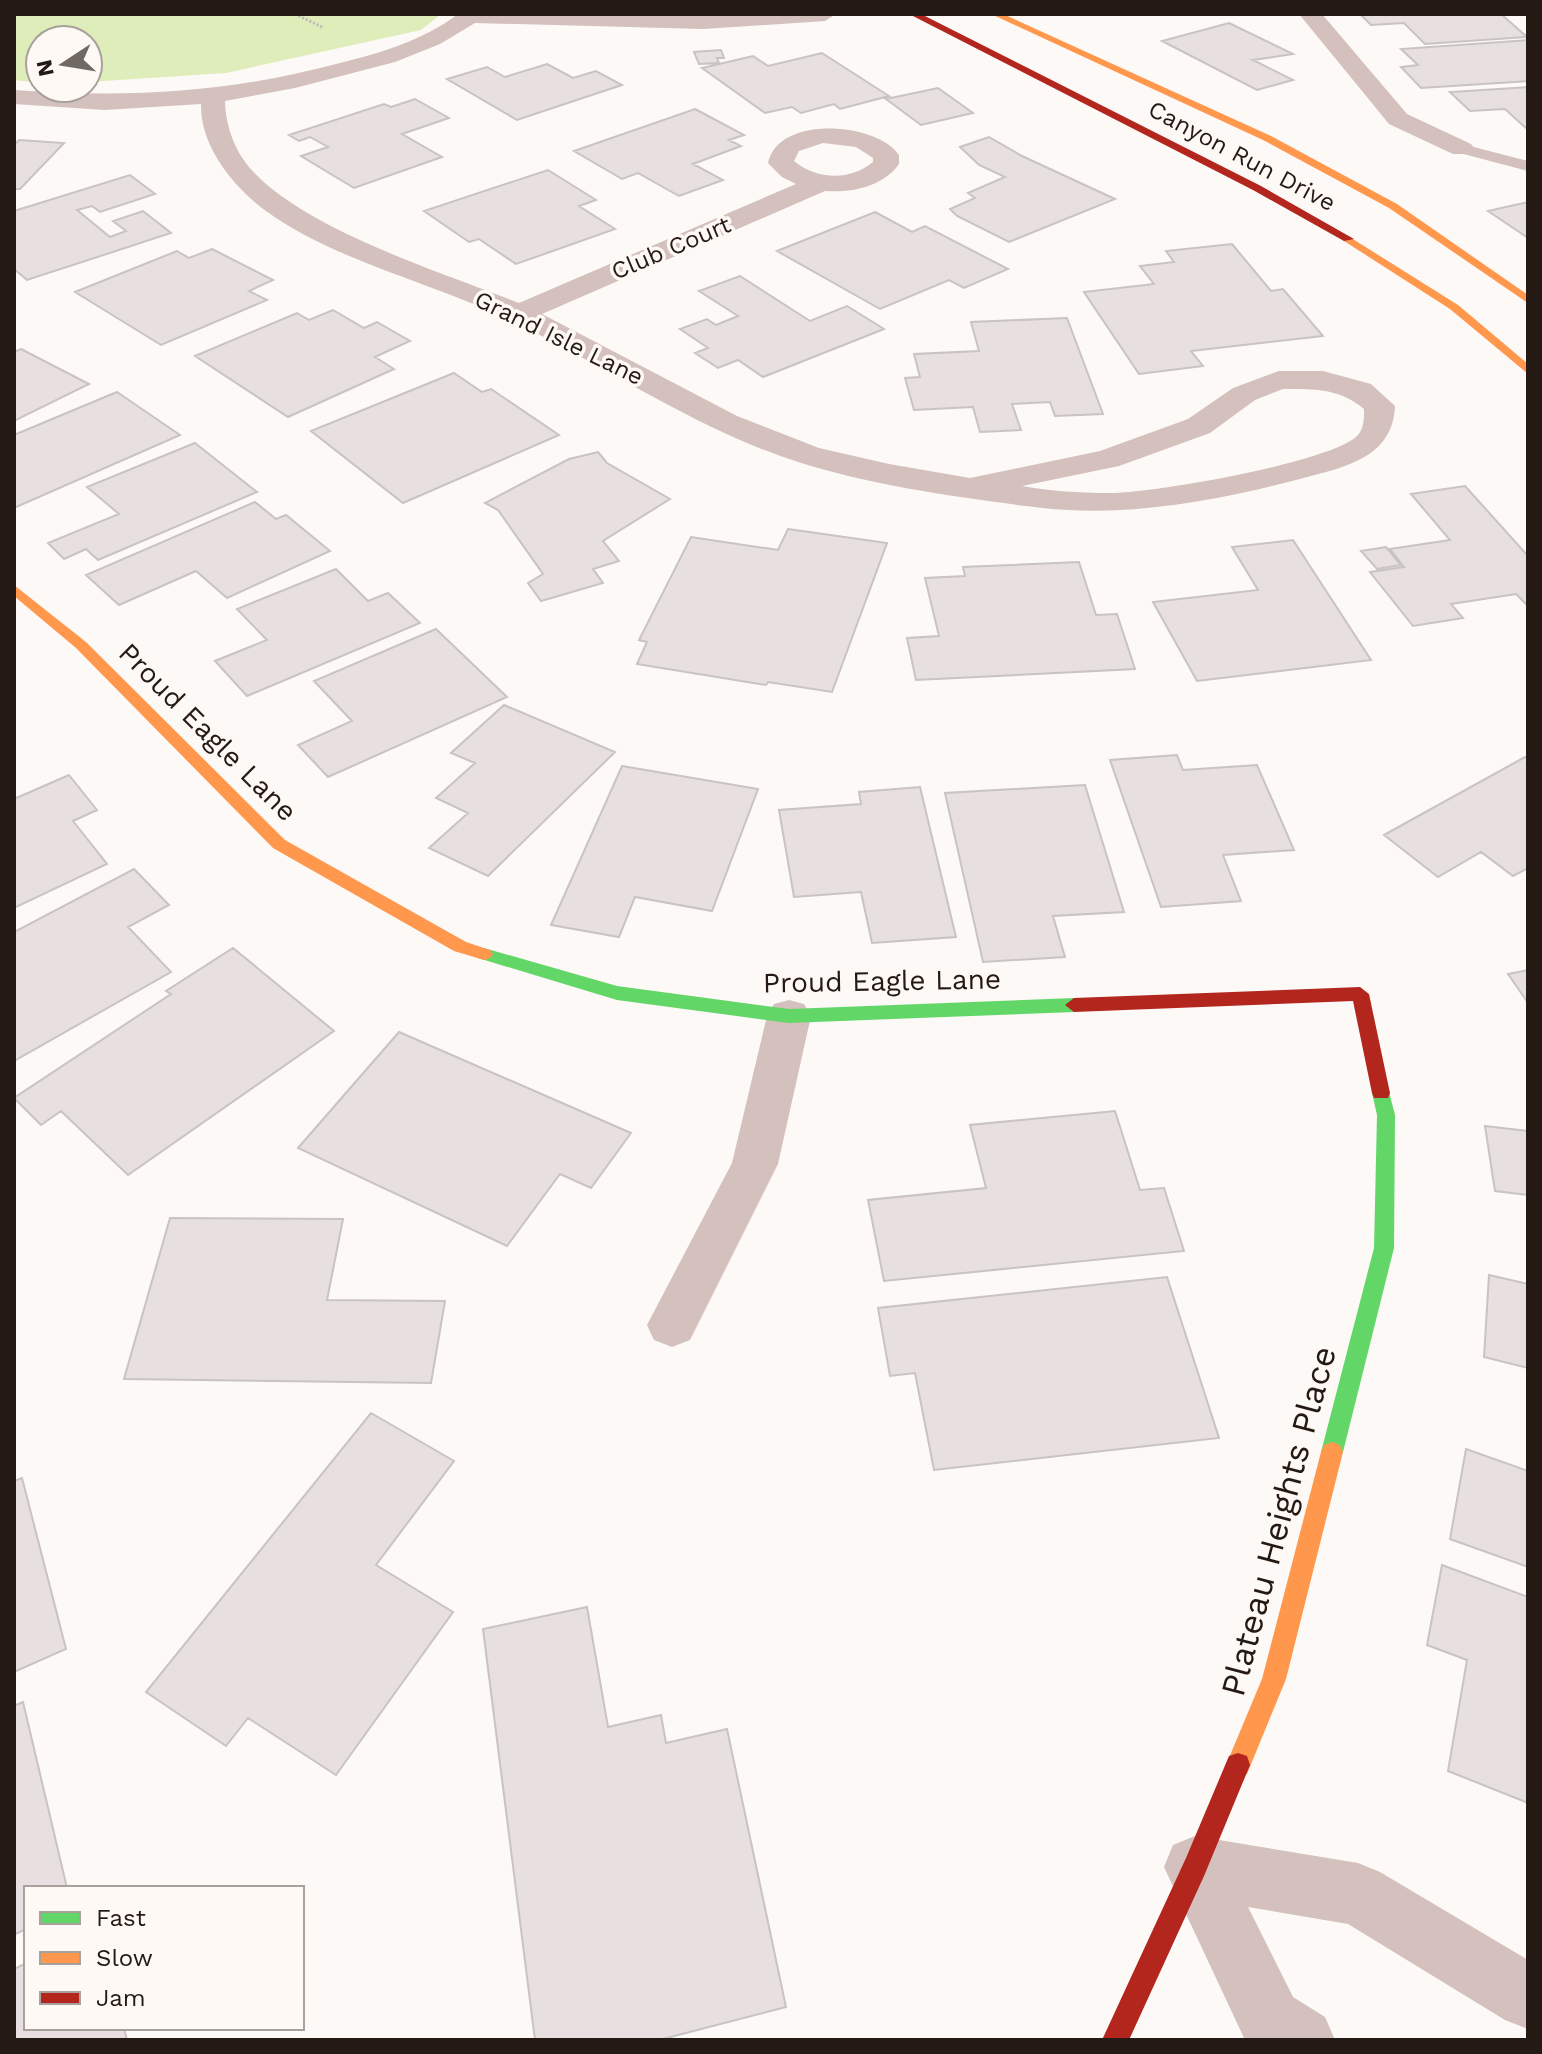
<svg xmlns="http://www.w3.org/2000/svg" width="1542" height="2054" viewBox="0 0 1542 2054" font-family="'Work Sans',sans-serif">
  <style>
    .green { fill: #dfedbb }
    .building { fill: #e7dfe0; stroke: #c9c3c4; stroke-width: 2 }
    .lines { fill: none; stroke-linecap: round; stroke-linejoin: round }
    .path { stroke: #c4b8b5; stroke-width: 3; stroke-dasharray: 2 2; stroke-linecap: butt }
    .lane { fill: #d4c0bc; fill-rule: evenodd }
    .street { fill: #d4c0bc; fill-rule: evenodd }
    .fast { fill: #63d668; fill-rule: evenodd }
    .slow { fill: #ff974d; fill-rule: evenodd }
    .jam { fill: #b3261e; fill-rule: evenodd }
    .labels { text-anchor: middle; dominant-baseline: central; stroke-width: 7; stroke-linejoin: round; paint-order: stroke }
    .far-street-label { font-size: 24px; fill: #241a13; stroke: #fef9f5 }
    .street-label { font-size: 28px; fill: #241a13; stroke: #fef9f5 }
    .near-street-label { font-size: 34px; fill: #241a13; stroke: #fef9f5 }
  </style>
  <rect width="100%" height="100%" fill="#fcf9f7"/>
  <path class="green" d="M14,14H441L421,30L226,73L88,82V40H40V83L14,80Z"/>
  <path class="building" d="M1360,14H1501L1527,37L1425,44L1404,23L1371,25Z
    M1229,23L1293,54L1253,60L1293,80L1257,90L1162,41Z
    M1528,40V81L1421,88L1401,67L1418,65L1401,49Z
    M721,50L724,58H717L719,63L699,64L694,52Z
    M822,53L889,96L840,109L834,104L801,113L792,107L765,113L702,68L753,56L768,66Z
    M547,64L573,78L596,71L622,85L517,120L447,79L487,67L505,77Z
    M1528,87L1527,129L1505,109L1470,111L1450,92Z
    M938,88L973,113L921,125L886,99Z
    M415,99L449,118L402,134L442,157L354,188L301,156L328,147L310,137L299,141L289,135L384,104L391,107Z
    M695,109L744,135L729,140L741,146L693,164L723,180L679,196L638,173L622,179L574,151Z
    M989,137L1022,156L1115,199L1009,242L957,216L950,209L975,198L968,193L1005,177L979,165L960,147Z
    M19,140L64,143L20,189H14V145Z
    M548,170L596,200L579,206L615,229L516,264L479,239L469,242L424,211Z
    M130,175L155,194L100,212L92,206L77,210L110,237L126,231L113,221L143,211L171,233L27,280L14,269V211Z
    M1528,202V238L1488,211Z
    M875,212L912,232L925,226L1008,269L964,288L949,280L880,309L777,251Z
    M1232,244L1271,291L1283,289L1323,336L1191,351L1203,366L1139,374L1084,292L1154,284L1140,266L1174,262L1166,251Z
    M212,249L273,280L249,291L267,300L161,345L75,292L177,251L189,258Z
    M740,276L810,321L847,306L884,329L763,377L738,360L718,368L695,353L708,348L680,329L707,319L716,325L738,316L699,291Z
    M333,310L364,328L377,322L410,341L375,357L394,369L288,417L195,356L297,313L309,320Z
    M1067,318L1103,414L1055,416L1050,402L1012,404L1021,430L980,432L973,407L914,410L905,378L920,377L914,354L979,351L971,322Z
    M21,349L89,384L14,421V352Z
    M454,373L482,392L491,389L559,435L403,503L311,431Z
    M117,392L180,435L14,508V435Z
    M195,443L257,492L98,560L86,549L64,559L48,543L119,514L87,487Z
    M598,452L607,463L670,499L603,541L619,561L593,569L603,583L541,601L528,583L543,574L498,510L485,503L569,459Z
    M1465,486L1528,556V606L1516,594L1451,604L1463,618L1413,626L1370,572L1404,567L1390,549L1450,540L1411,494Z
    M255,502L276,519L286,515L330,551L227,598L196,571L119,605L86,575Z
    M788,529L887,543L832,692L768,682L766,685L637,664L647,642L639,640L691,537L778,550Z
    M1293,540L1371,660L1197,681L1153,602L1258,590L1232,547Z
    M1386,547L1401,565L1377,569L1361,551Z
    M1079,562L1096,615L1117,614L1135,669L916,680L907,638L939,636L925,578L965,576L963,567Z
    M336,569L368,601L388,593L420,623L247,696L215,661L267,640L237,609Z
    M436,629L507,697L328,777L298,745L352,721L314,681Z
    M504,705L615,752L488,876L429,848L468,813L436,798L475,763L451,753Z
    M1177,755L1183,770L1257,765L1294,850L1223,855L1241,901L1161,907L1110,760Z
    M1525,757L1528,759V868L1513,876L1481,852L1438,877L1384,835Z
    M622,766L758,789L712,911L635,897L619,937L551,925Z
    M69,775L97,810L73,821L107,864L14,908V799Z
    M1085,785L1124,912L1053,916L1065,957L983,962L945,793Z
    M920,787L956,937L872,943L861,892L794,897L779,810L861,804L859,792Z
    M134,869L169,905L128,927L171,972L14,1061V932Z
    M233,948L334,1031L128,1175L61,1111L41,1125L14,1098L171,994L166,991Z
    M1528,970V1003L1508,974Z
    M399,1032L631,1133L591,1188L560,1174L507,1246L298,1148Z
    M1115,1111L1140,1190L1164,1188L1184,1251L884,1281L868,1200L986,1188L970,1125Z
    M1485,1126L1528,1131V1195L1495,1191Z
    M170,1218L343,1219L327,1300L445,1301L431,1383L124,1379Z
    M1489,1275L1528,1284V1368L1484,1357Z
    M1167,1277L1219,1438L934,1470L915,1373L890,1376L878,1308Z
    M371,1413L454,1461L376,1565L453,1612L336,1775L248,1718L226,1746L146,1692Z
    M1466,1449L1528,1471V1567L1450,1539Z
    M22,1478L66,1649L14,1672V1481Z
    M1442,1565L1528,1597V1803L1448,1771L1467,1660L1427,1645Z
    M587,1607L608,1727L661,1715L666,1743L727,1729L786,2007L659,2040H535L483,1629Z
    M23,1702L67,1888H26V1929L14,1935V1706Z
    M26,1963V2028H124L127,2040H14V1969Z"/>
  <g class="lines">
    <path class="path" d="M295,14L324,28"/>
    <path class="lane" d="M1462,144L1528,161V171L1456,152V146Z"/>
    <path class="street" d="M458,14H836L825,21L703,29L475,23L440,44L395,62L295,88L225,101C225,120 232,143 243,159C288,225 444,273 519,303L796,184L782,177L768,163C778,115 876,122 899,155V164C883,187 851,193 825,191L542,314L737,416L819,448L889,464L970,478L1100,451L1188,419L1233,388L1279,371H1323L1371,384L1395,406C1393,460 1340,468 1296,480C1208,503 1117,519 1026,506C950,496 870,485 798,462C695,429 606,366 510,320C431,282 337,262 266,211C233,187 200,146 201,104L105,110L14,104V90C131,98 227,93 340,63C381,53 424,40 458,14ZM823,143L856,147L873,158V162C850,181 817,180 794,161L799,151ZM1283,389C1314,389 1339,388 1364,409C1364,419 1364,430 1356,437C1326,463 1150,494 1107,493C1080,493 1050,491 1022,486L1119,466L1210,433L1255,400Z
      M1299,14H1322L1407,114L1471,144L1475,149L1471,154H1453L1389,124Z
      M789,1000L804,1004L811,1016L778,1164L690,1340L672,1347L654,1340L647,1325L732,1163L767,1016L774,1004Z
      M1195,1836L1358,1863L1380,1872L1528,1960V2029L1505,2020L1348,1924L1248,1907L1293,1997L1325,2017L1335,2040H1245L1164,1867L1173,1845Z"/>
    <path class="fast" d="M484,948L617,986L789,1009L1074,998L1083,1005L1074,1012L789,1023L617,1000L478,958L475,954Z
      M1381,1086L1388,1088L1395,1115L1394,1248L1343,1452L1340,1459L1332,1462L1324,1459L1321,1452L1374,1248L1377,1115L1372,1093L1374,1088Z"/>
    <path class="slow" d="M991,14H1003L1271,136L1397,204L1528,295V303L1389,208L1263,140Z
      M1348,236L1458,305L1528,364V374L1450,309L1344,241L1342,239Z
      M14,585L86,642L285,840L466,942L490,950L493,954L490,958L484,960L454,951L273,848L76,648L14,596Z
      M1332,1442L1340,1445L1343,1452L1286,1679L1247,1774L1238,1777L1229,1774L1226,1765L1262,1679L1321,1452L1324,1445Z"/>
    <path class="jam" d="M909,14H921L1261,186L1354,239L1344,241L1253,190Z
      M1360,987L1369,994L1390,1093L1388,1098H1374L1372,1093L1353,1001L1074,1012L1065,1005L1074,998Z
      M1238,1753L1247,1756L1250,1765L1204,1876L1129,2040H1102L1186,1858L1229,1756Z"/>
  </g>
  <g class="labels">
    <g class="far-street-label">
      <text transform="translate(1242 156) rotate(28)">Canyon Run Drive</text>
      <text transform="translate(671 248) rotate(-23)">Club Court</text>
      <text transform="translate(559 338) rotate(26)">Grand Isle Lane</text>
    </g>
    <g class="street-label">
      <text transform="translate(208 732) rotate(45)">Proud Eagle Lane</text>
      <text transform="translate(882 981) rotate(-1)">Proud Eagle Lane</text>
    </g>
    <g class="near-street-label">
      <text transform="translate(1278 1521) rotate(-75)">Plateau Heights Place</text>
    </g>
  </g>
  <rect width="1542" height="2054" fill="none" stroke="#241a13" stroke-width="32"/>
  <rect x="24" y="1886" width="280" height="144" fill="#fef9f5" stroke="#a7a09b" stroke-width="2"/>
  <rect x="40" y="1912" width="40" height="12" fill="#63d668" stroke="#a7a09b" stroke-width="2"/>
  <text x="96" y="1926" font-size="24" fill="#241a13">Fast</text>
  <rect x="40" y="1952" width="40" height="12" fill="#ff974d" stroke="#a7a09b" stroke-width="2"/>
  <text x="96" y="1966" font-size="24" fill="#241a13">Slow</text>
  <rect x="40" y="1992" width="40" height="12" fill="#b3261e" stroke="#a7a09b" stroke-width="2"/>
  <text x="96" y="2006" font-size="24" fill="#241a13">Jam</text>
  <g transform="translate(64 64) rotate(258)"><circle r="38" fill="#fef9f5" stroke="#a7a09b" stroke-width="2"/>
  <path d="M0-6L14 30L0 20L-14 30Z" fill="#706863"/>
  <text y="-12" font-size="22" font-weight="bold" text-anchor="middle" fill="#241a13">N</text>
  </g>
</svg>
